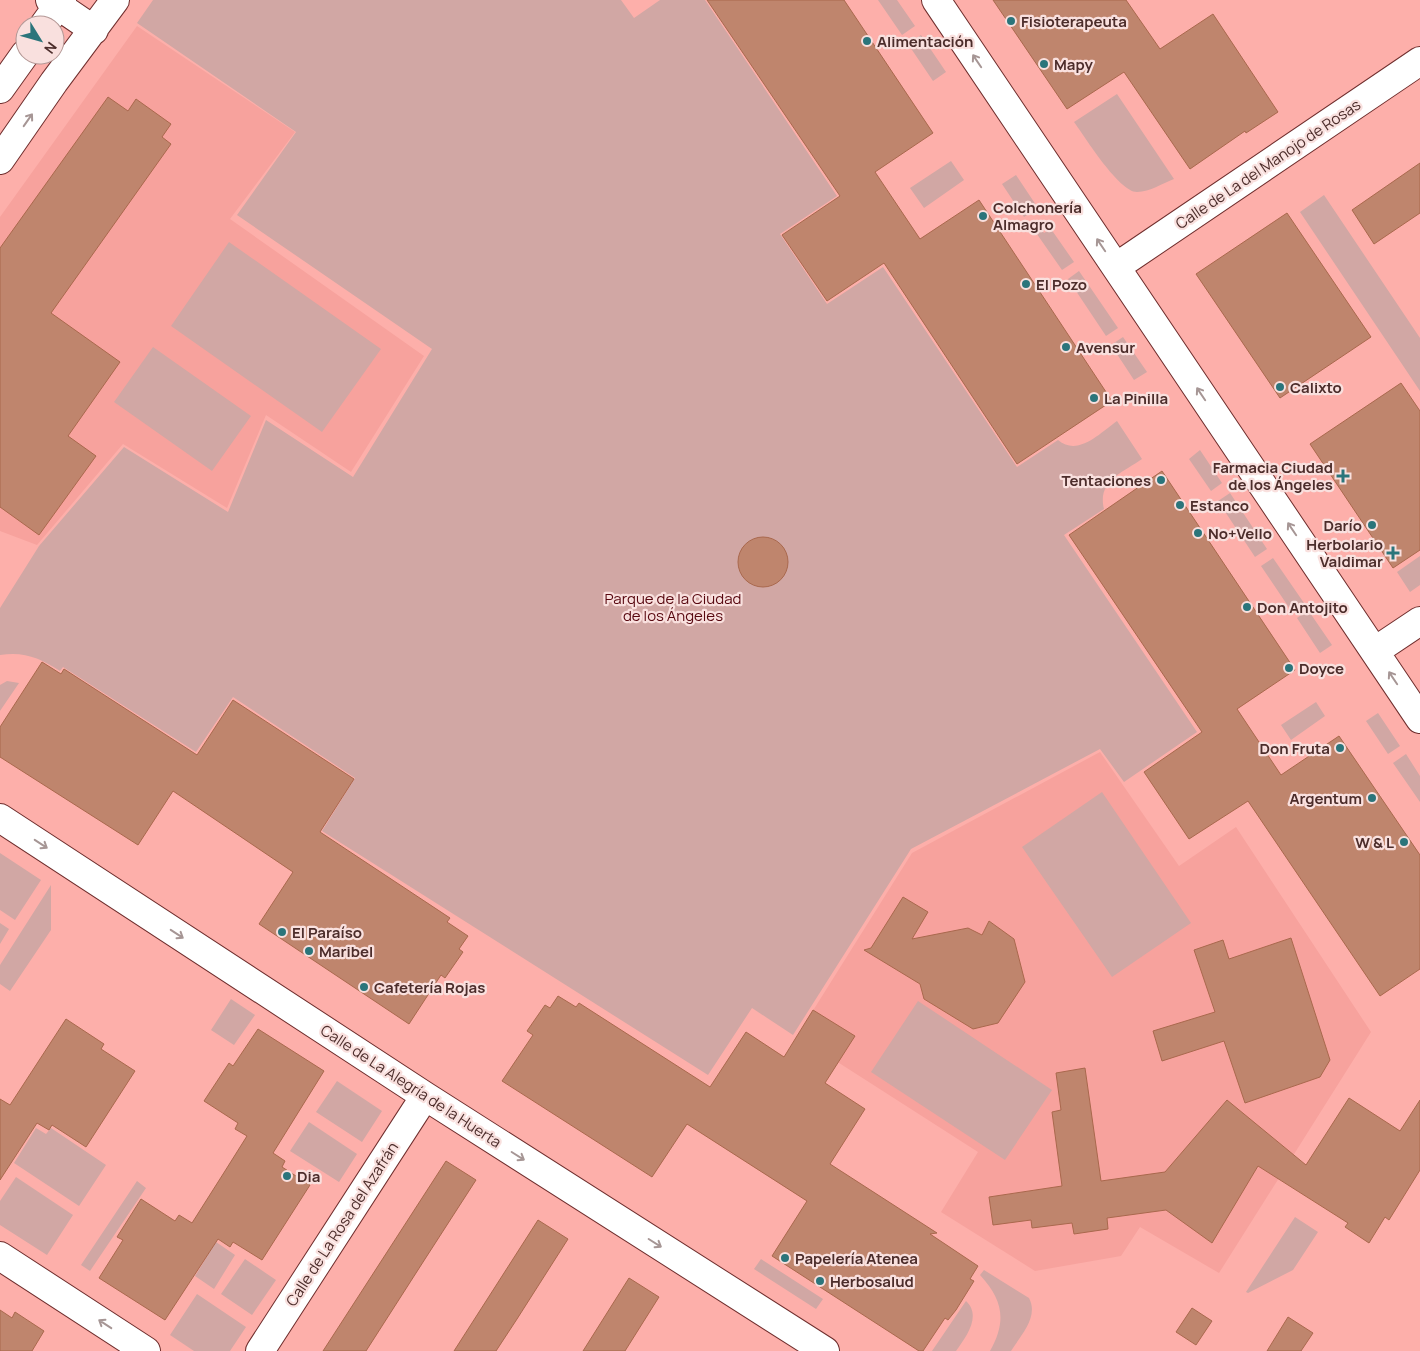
<svg xmlns="http://www.w3.org/2000/svg" width="1420" height="1351" viewBox="0 0 1420 1351" font-family="Manrope,sans-serif">
  <style>
    .built { fill: #f7a29d }
    .green { fill: #d1a7a4 }
    .building { fill: #bf856d; stroke: #a9684d }
    .lines { fill: none; stroke-linecap: round; stroke-linejoin: round }
    .minor-casing { stroke: #6f2e2d; stroke-width: 30 }
    .minor { stroke: #fff; stroke-width: 28 }
    .oneway { stroke: #a69695 }
    .poi-dot { fill: #2b757b; stroke: #f9e0de; stroke-width: 2 }
    .labels { text-anchor: middle; dominant-baseline: central; stroke-width: 4.5; stroke-linejoin: round; paint-order: stroke }
    .poi-label { font-size: 15px; font-weight: bold; fill: #4c2d2b; stroke: #f9e0de; text-anchor: start }
    .street-label { font-size: 15px; fill: #4c2d2b; stroke: #f9e0de }
    .park-label { font-size: 15px; fill: #57070f; stroke: #f9e0de }
  </style>
  <rect width="100%" height="100%" fill="#fdafaa"/>
  <path class="built" d="M137,26L295,132L230,219L424,356L351,472L266,415L227,508L123,444L37,545L0,531V217Z
    M1100,752L1179,866L1236,827L1371,1032L1219,1273L1140,1227L1121,1256L1035,1271L941,1212L978,1152L797,1036L912,853Z"/>
  <path class="green" d="M153,0H621L634,18L660,0H705L837,196L780,234L827,304L883,267L1017,467L1058,440C1078,457 1100,433 1117,421L1142,459C1122,473 1097,481 1104,509L1064,535L1197,732L1124,782L1100,749L911,849L793,1035L752,1008L708,1075L322,831L355,778L233,697L196,752L63,667L60,671C40,658 24,651 0,655V608L39,546L124,447L228,512L266,420L353,477L432,349L237,215L296,132L137,23Z
    M878,0H897L915,26L902,35Z
    M921,35L946,72L933,81L908,44Z
    M1117,94L1174,179C1163,183 1150,192 1137,192C1119,192 1085,137 1074,122Z
    M951,161L964,180L924,208L910,188Z
    M1016,175L1038,208L1024,217L1002,184Z
    M1324,195L1420,338V391L1300,212Z
    M1037,223L1044,233L1051,229L1074,262L1062,270L1032,227Z
    M229,242L381,349L322,432L171,326Z
    M1079,271L1118,328L1106,336L1068,279Z
    M1123,337L1147,372L1134,380L1111,345Z
    M153,347L251,416L212,471L114,402Z
    M1200,450L1222,483L1211,491L1189,459Z
    M1230,493L1267,549L1255,557L1218,501Z
    M1420,556V585L1410,592L1397,572Z
    M1273,558L1304,603L1292,612L1261,566Z
    M1308,610L1332,645L1320,653L1297,618Z
    M7,681L19,683L0,711V685Z
    M1316,702L1325,716L1291,740L1281,725Z
    M1378,713L1400,746L1388,754L1366,721Z
    M1406,754L1420,776V802L1393,763Z
    M1102,792L1191,923L1112,977L1022,847Z
    M0,853L41,880L15,920L0,910Z
    M51,885V930L10,991L0,984V965Z
    M0,923L9,929L0,944Z
    M231,999L255,1015L234,1045L211,1030Z
    M918,1001L1052,1090L1005,1160L871,1072Z
    M337,1081L382,1111L362,1142L316,1112Z
    M309,1122L357,1154L339,1182L290,1151Z
    M36,1128L46,1134L51,1128L106,1165L79,1206L14,1163Z
    M16,1177L73,1215L47,1255L0,1225V1201Z
    M137,1181L146,1188L90,1271L81,1265Z
    M1295,1217L1318,1232L1293,1270L1248,1293L1246,1292Z
    M216,1242L235,1255L214,1289L195,1276Z
    M245,1259L276,1280L252,1315L221,1294Z
    M761,1259L823,1299L816,1309L754,1269Z
    M984,1270L1029,1298C1039,1317 1021,1335 1011,1351H990C1007,1321 1003,1300 980,1275Z
    M197,1294L246,1327L230,1351H194L170,1335Z
    M966,1301C982,1316 966,1337 956,1351H932Z"/>
  <path class="building" d="M707,0H844L933,133L875,172L920,239L979,200L1112,401L1017,464L884,263L827,301L782,235L840,196Z
    M993,0H1126L1160,49L1213,14L1278,112L1246,133L1245,131L1190,169L1124,72L1067,109Z
    M108,97L128,111L136,99L171,124L162,137L171,144L51,313L120,362L68,436L96,456L39,535L0,507V248Z
    M1420,163V213L1374,244L1352,210Z
    M1287,213L1371,337L1280,398L1196,274Z
    M1401,383L1420,411V550L1393,568L1310,444Z
    M1162,471L1295,670L1237,709L1281,775L1339,736L1420,855V969L1380,996L1248,801L1189,839L1144,772L1202,732L1069,535Z
    M738 562a25 25 0 1 1 50 0a25 25 0 1 1-50 0Z
    M42,662L61,674L64,669L197,755L233,700L354,779L320,832L450,918L447,922L468,936L459,949L463,952L445,978L441,975L409,1024L259,924L293,872L173,791L138,845L0,757V727Z
    M903,897L928,912L912,939L968,928L982,935L989,921L1014,939L1025,982L998,1023L973,1029L924,999L920,984L864,950L871,948Z
    M1291,938L1330,1060L1320,1077L1245,1103L1224,1041L1162,1061L1153,1031L1215,1012L1194,950L1223,940L1229,959Z
    M558,996L576,1007L579,1003L710,1087L746,1032L784,1057L813,1010L855,1036L825,1083L865,1109L830,1164L937,1233L930,1234L978,1266L970,1279L974,1281L956,1310L948,1320L945,1318L923,1351H919L772,1256L807,1201L687,1124L652,1177L502,1081L533,1035L527,1031L545,1005L550,1008Z
    M66,1019L104,1044L101,1049L135,1071L86,1147L52,1125L49,1130L37,1123L0,1180V1099L10,1105Z
    M258,1029L324,1071L273,1153L285,1161L282,1167L310,1185L262,1260L233,1242L230,1247L218,1239L165,1320L99,1278L123,1240L117,1237L141,1199L175,1221L179,1215L192,1223L225,1171L247,1136L235,1129L238,1123L204,1101L229,1063L233,1066Z
    M1085,1068L1101,1181L1165,1172L1227,1100L1306,1165L1349,1098L1400,1131L1420,1100V1170L1389,1220L1385,1217L1369,1243L1345,1227L1348,1223L1258,1166L1212,1243L1166,1210L1107,1218L1108,1229L1074,1234L1072,1223L1032,1228L1031,1220L993,1225L989,1197L1062,1186L1052,1112L1061,1110L1056,1073Z
    M446,1161L476,1180L425,1259L366,1351H323Z
    M538,1220L568,1239L517,1319L496,1351H454Z
    M629,1278L659,1297L625,1351H583Z
    M1192,1308L1212,1321L1196,1345L1176,1332Z
    M0,1310L12,1318L15,1312L44,1331L32,1351H0Z
    M1288,1317L1313,1333L1301,1351H1267Z"/>
  <g class="lines">
    <g class="minor-casing">
      <path id="minor" d="M50,0L94,30
        M936,0L1420,719
        M44,25L62,0
        M0,89L25,54
        M0,160L54,82L115,0
        M1116,267L1420,61
        M1375,651L1420,621
        M0,818L425,1096L825,1351
        M0,1256L146,1351
        M260,1351L425,1096"/>
    </g>
    <use href="#minor" class="minor"/>
  </g>
  <defs><path id="oneway-shaft" d="M-6 0H5M1.5-3L5.5 0L1.5 3" fill="none" stroke-width="1.6" stroke-linecap="round" stroke-linejoin="round" transform="scale(1.25)"/></defs>
  <g class="oneway">
    <use href="#oneway-shaft" transform="translate(977 61) rotate(-124)"/>
    <use href="#oneway-shaft" transform="translate(28 120) rotate(-55)"/>
    <use href="#oneway-shaft" transform="translate(1101 245) rotate(-124)"/>
    <use href="#oneway-shaft" transform="translate(1201 394) rotate(-124)"/>
    <use href="#oneway-shaft" transform="translate(1292 529) rotate(-124)"/>
    <use href="#oneway-shaft" transform="translate(1393 678) rotate(-124)"/>
    <use href="#oneway-shaft" transform="translate(41 844) rotate(33)"/>
    <use href="#oneway-shaft" transform="translate(177 934) rotate(33)"/>
    <use href="#oneway-shaft" transform="translate(518 1156) rotate(32)"/>
    <use href="#oneway-shaft" transform="translate(655 1243) rotate(32)"/>
    <use href="#oneway-shaft" transform="translate(105 1324) rotate(-147)"/>
  </g>
  <g class="poi-dot">
    <circle cx="1011" cy="21" r="5"/>
    <circle cx="867" cy="41" r="5"/>
    <circle cx="1044" cy="64" r="5"/>
    <circle cx="983" cy="216" r="5"/>
    <circle cx="1026" cy="284" r="5"/>
    <circle cx="1066" cy="347" r="5"/>
    <circle cx="1280" cy="387" r="5"/>
    <circle cx="1094" cy="398" r="5"/>
    <path d="M1340.5 468.5h5v5h5v5h-5v5h-5v-5h-5v-5h5z"/>
    <circle cx="1161" cy="480" r="5"/>
    <circle cx="1180" cy="505" r="5"/>
    <circle cx="1372" cy="525" r="5"/>
    <circle cx="1198" cy="533" r="5"/>
    <path d="M1390.5 545.5h5v5h5v5h-5v5h-5v-5h-5v-5h5z"/>
    <circle cx="1247" cy="607" r="5"/>
    <circle cx="1289" cy="668" r="5"/>
    <circle cx="1340" cy="748" r="5"/>
    <circle cx="1372" cy="798" r="5"/>
    <circle cx="1404" cy="842" r="5"/>
    <circle cx="282" cy="932" r="5"/>
    <circle cx="309" cy="951" r="5"/>
    <circle cx="364" cy="987" r="5"/>
    <circle cx="287" cy="1176" r="5"/>
    <circle cx="785" cy="1258" r="5"/>
    <circle cx="820" cy="1281" r="5"/>
  </g>
  <g class="labels">
    <g class="poi-label">
      <text x="1021" y="21">Fisioterapeuta</text>
      <text x="877" y="41">Alimentación</text>
      <text x="1054" y="64">Mapy</text>
      <text x="993" y="207">Colchonería<tspan x="993" dy="17">Almagro</tspan></text>
      <text x="1036" y="284">El Pozo</text>
      <text x="1076" y="347">Avensur</text>
      <text x="1290" y="387">Calixto</text>
      <text x="1104" y="398">La Pinilla</text>
      <text x="1333" y="467" text-anchor="end">Farmacia Ciudad<tspan x="1333" dy="17">de los Ángeles</tspan></text>
      <text x="1151" y="480" text-anchor="end">Tentaciones</text>
      <text x="1190" y="505">Estanco</text>
      <text x="1362" y="525" text-anchor="end">Darío</text>
      <text x="1208" y="533">No+Vello</text>
      <text x="1383" y="544" text-anchor="end">Herbolario<tspan x="1383" dy="17">Valdimar</tspan></text>
      <text x="1257" y="607">Don Antojito</text>
      <text x="1299" y="668">Doyce</text>
      <text x="1330" y="748" text-anchor="end">Don Fruta</text>
      <text x="1362" y="798" text-anchor="end">Argentum</text>
      <text x="1394" y="842" text-anchor="end">W &amp; L</text>
      <text x="292" y="932">El Paraíso</text>
      <text x="319" y="951">Maribel</text>
      <text x="374" y="987">Cafetería Rojas</text>
      <text x="297" y="1176">Dia</text>
      <text x="795" y="1258">Papelería Atenea</text>
      <text x="830" y="1281">Herbosalud</text>
    </g>
    <g class="street-label">
      <text transform="translate(1268 164) rotate(-34)">Calle de La del Manojo de Rosas</text>
      <text transform="translate(411 1086) rotate(33)">Calle de La Alegría de la Huerta</text>
      <text transform="translate(342 1224) rotate(-57)">Calle de La Rosa del Azafrán</text>
    </g>
    <g class="park-label">
      <text x="673" y="598">Parque de la Ciudad<tspan x="673" dy="17">de los Ángeles</tspan></text>
    </g>
  </g>
  <g transform="translate(40 40) rotate(127)"><circle r="24" fill="#f9e0de" stroke="#b49896"/>
  <path d="M0-4L9 19L0 12L-9 19Z" fill="#2b757b"/>
  <text y="-8" font-size="14" font-weight="bold" text-anchor="middle" fill="#4c2d2b">N</text>
  </g>
</svg>
